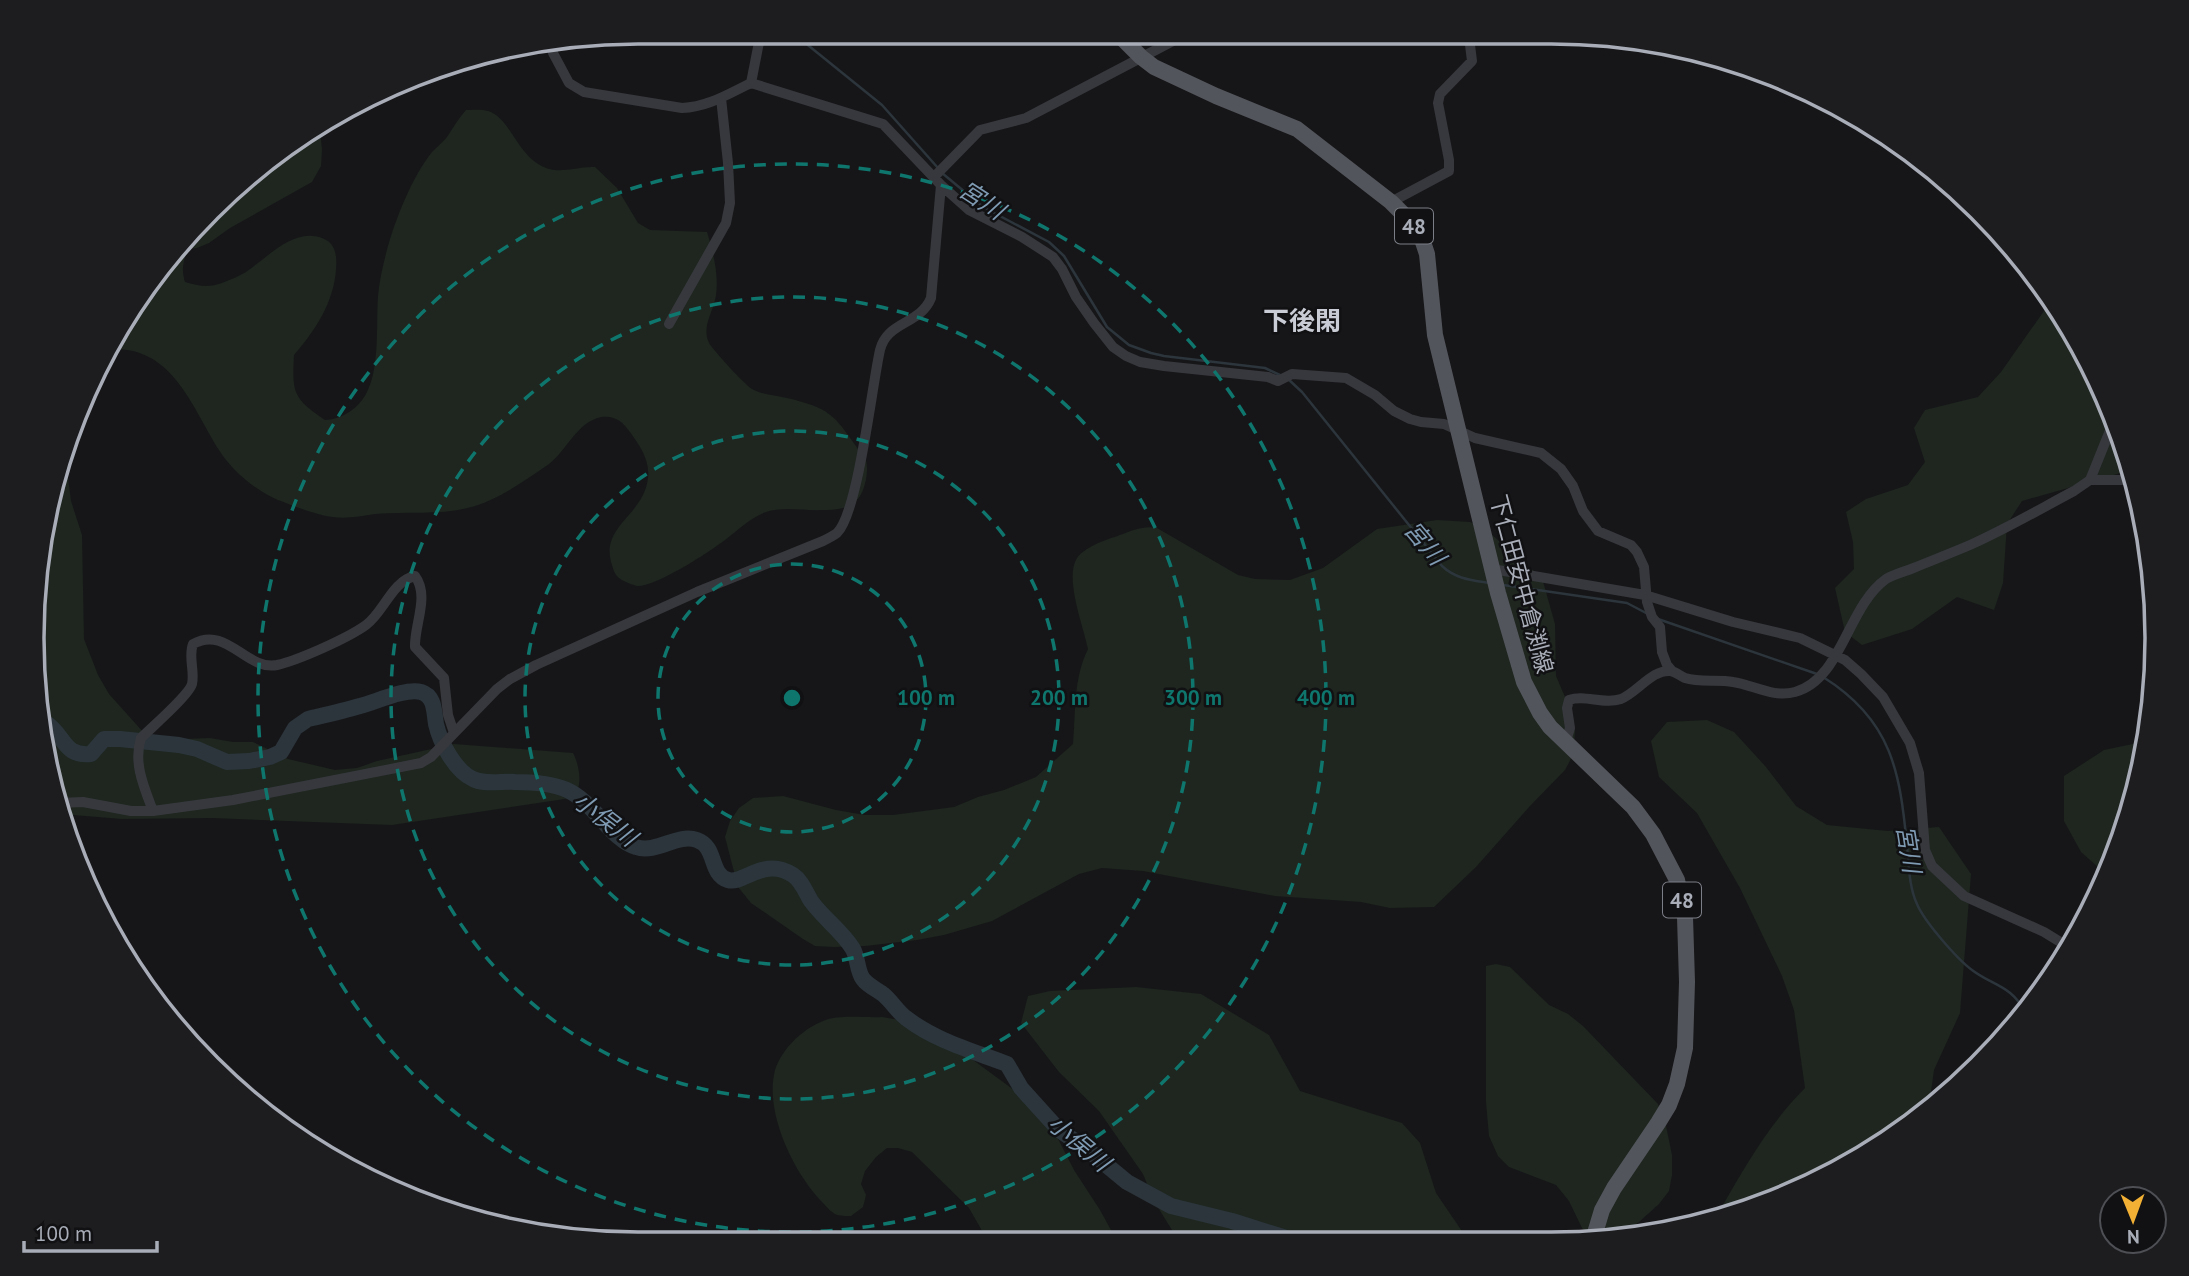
<svg xmlns="http://www.w3.org/2000/svg" width="2189" height="1276" viewBox="0 0 2189 1276" font-family="'PT Sans','Noto Sans JP',sans-serif">
  <style>
    .green { fill: #1e261f }
    .lines { fill: none; stroke-linecap: round; stroke-linejoin: round }
    .stream { stroke: #2c353c; stroke-width: 2.5 }
    .river { stroke: #2c353c; stroke-width: 16 }
    .minor { stroke: #37383d; stroke-width: 10 }
    .primary { stroke: #53555c; stroke-width: 16 }
    .ring { fill: none; stroke: #0f766e; stroke-width: 3.5; stroke-dasharray: 12 9 }
    .labels { text-anchor: middle; dominant-baseline: central; stroke-width: 5; stroke-linejoin: round; paint-order: stroke }
    .shield { fill: #111113; stroke: #7b7e86; stroke-width: 2 }
    .shield-label { font-size: 21px; font-weight: bold; fill: #a8adb8 }
    .street-label { font-size: 23px; fill: #a8adb8; stroke: #111113 }
    .water-label { font-size: 24px; font-style: italic; fill: #7f9bb3; stroke: #111113 }
    .quarter-label { font-size: 26px; font-weight: bold; fill: #c9ccd4; stroke: #111113 }
    .rim { fill: none; stroke: #a8adb8; stroke-width: 3.5 }
    .centre { fill: #0f766e; stroke: #111113; stroke-width: 3.5 }
    .ring-label { font-size: 21px; text-anchor: middle; font-weight: bold; fill: #0f766e; stroke: #111113; stroke-width: 5; stroke-linejoin: round; paint-order: stroke }
  </style>
  <rect width="100%" height="100%" fill="#161618"/>
  <path class="green" d="M466,110C472,110 481,109 488,111C511,118 517,157 546,168C562,174 578,166 595,167L617,188L638,223L650,230L707,232C713,252 719,274 716,295C714,311 701,326 709,343C713,350 745,385 752,389C763,395 775,395 787,398C829,408 834,414 858,449C860,452 865,459 866,461C869,471 865,488 860,496C852,509 836,510 822,510C804,511 783,506 766,512C751,517 737,531 725,540C709,552 656,587 637,586C633,585 628,583 624,581C617,578 614,573 612,565C599,526 644,516 648,478C650,460 640,446 630,432C623,422 615,415 601,417C577,422 567,450 549,464C527,479 501,498 475,506C443,516 408,511 375,514C361,516 347,519 333,517C316,515 294,506 278,500C256,491 231,470 219,450C192,407 173,347 112,349L134,301L269,157L320,129L322,150L321,166L312,182L230,228L209,243L197,248L189,249C183,260 181,269 185,282C198,286 209,288 222,283C230,280 239,276 246,272C268,257 294,227 322,238C336,243 337,256 336,269C334,302 315,331 294,355C292,393 293,398 325,420C343,419 359,408 367,392C380,367 376,324 378,296C382,253 405,186 432,152C437,147 443,142 447,137C453,128 458,119 466,110Z
    M2053,298L2111,406L2131,470L2022,501L2007,524L2003,583L1994,610L1957,597L1912,629L1862,645L1845,632L1835,588L1854,569L1853,542L1846,512L1866,499L1908,485L1925,462L1914,428L1925,410L1978,397L2001,372Z
    M65,453L71,501L82,535L84,639L98,675L109,694L144,733L158,740L210,738L233,742H253L288,759L335,770L357,768L377,761L454,744L573,753C579,764 585,791 570,798C566,799 562,799 558,800L392,825L212,818L122,819L61,814L32,638L52,481Z
    M1437,520L1470,522L1484,528L1542,578L1555,624L1556,676L1571,711L1575,732L1573,755L1565,770L1530,806L1476,867L1434,907L1390,908L1361,902L1275,896L1143,871L1102,868L1079,874L992,921L944,935L917,940L865,946L834,947L815,946L803,939L751,903L738,887L725,837L730,821L739,808L753,798L783,796L836,810L865,815H893L954,807L978,797L1004,790L1036,777L1073,744C1076,712 1073,679 1088,649C1084,628 1064,578 1077,558C1084,548 1104,540 1115,537C1129,532 1142,525 1157,528L1238,575L1255,579L1290,580L1323,568L1377,529Z
    M1707,720L1734,732L1766,767L1796,806L1827,825L1888,831L1939,827L1971,874L1960,1013L1934,1070L1929,1106L1855,1163L1746,1212L1715,1219C1742,1172 1767,1126 1805,1088L1794,1010L1782,976L1740,888L1697,813L1659,777L1651,741L1667,722Z
    M2147,741L2146,756L2108,876L2081,852L2064,821V776L2104,750Z
    M1496,964L1510,967L1549,1005L1568,1014L1583,1026L1658,1104L1665,1121L1672,1155V1175L1669,1191L1659,1204L1629,1231L1615,1238L1604,1240L1589,1235L1582,1228L1569,1201L1556,1185L1509,1167L1498,1156L1489,1136L1486,1102V966Z
    M1136,987L1201,994L1269,1035L1300,1091L1402,1123L1420,1143L1436,1193L1470,1243H1180L1154,1201L1143,1174L1099,1111L1059,1072L1021,1023L1028,996L1050,991Z
    M882,1017L905,1021L928,1031L965,1054L1026,1099L1057,1137L1074,1170L1100,1210L1118,1243H989L969,1208L912,1152L898,1148H887L876,1157L865,1171L861,1184L866,1195L863,1207L851,1216C847,1216 839,1216 835,1214C831,1212 826,1206 823,1203C795,1175 766,1116 774,1075C778,1052 802,1029 823,1021C840,1014 864,1018 882,1017Z"/>
  <g class="lines">
    <path class="stream" d="M795,32L809,46L882,105L938,168
      M942,173L983,207L1049,242L1064,256L1107,327L1129,345L1151,353L1164,356L1265,368L1282,376
      M1288,379L1302,392L1442,566C1456,579 1471,580 1489,583
      M1503,585L1627,603L1646,613
      M1658,619L1817,674
      M1823,677C1892,720 1900,772 1907,846C1909,866 1909,887 1917,904C1924,921 1957,959 1972,970C1993,986 2011,985 2025,1012"/>
    <path class="river" d="M46,723C65,735 63,757 91,754L104,739H120L179,745L197,749L227,762L249,761L270,757L281,752L295,728L308,719C325,715 343,711 360,706C376,702 405,688 421,692C435,696 434,712 436,724C440,742 455,771 473,779C485,785 502,781 515,782C532,782 551,783 567,790C594,802 611,840 636,847C657,854 677,833 697,840C717,847 709,874 728,880C743,885 764,856 793,875C802,881 806,893 811,901C823,918 842,931 853,949C858,958 857,971 863,979C868,986 878,990 884,995C892,1002 898,1012 906,1018C936,1041 973,1051 1007,1064L1021,1088L1058,1129L1093,1154L1127,1182L1171,1206L1232,1221L1302,1243"/>
    <path class="minor" d="M553,46V53L569,83L584,92L682,108C708,107 728,94 751,83L883,124L941,185L969,210L1022,237L1053,257L1062,269L1076,297L1094,323L1113,347L1126,356L1140,362L1164,366L1268,377L1278,381L1292,374L1346,378L1375,395L1394,411L1410,419L1421,422L1444,424L1475,438L1541,453L1561,469L1573,486L1583,511L1598,531L1631,545L1637,552L1644,567L1647,602L1652,617L1660,627L1662,652L1667,665L1672,671
      M751,83L761,32
      M934,177L980,130L1026,118L1190,32
      M1391,202L1449,171V160L1438,103L1440,94L1472,61L1470,45L1465,33
      M669,324L726,223L730,203L728,163L721,98
      M2090,480L2115,418
      M1492,569L1645,595L1733,622L1800,638L1845,660L1861,674L1883,697L1910,743L1919,773L1925,850L1932,866L1964,896L2044,932L2070,948
      M1566,741L1570,728L1567,708L1569,700C1585,694 1603,705 1621,699C1638,692 1652,669 1671,671C1676,672 1680,676 1685,678C1700,683 1718,679 1733,682C1754,685 1773,698 1795,692C1842,679 1847,607 1886,579C1893,575 1903,572 1911,569C1931,561 1951,553 1970,545C2006,529 2040,509 2074,491L2090,480H2134
      M59,803L83,802L131,811H153L233,800L421,763L431,757L497,689L510,679L536,665L697,592L823,541C827,539 833,536 837,533C858,513 872,385 880,350C887,321 920,325 931,298L941,185
      M153,811C144,787 133,763 141,738C152,727 189,695 192,684C195,671 188,657 193,644C227,625 246,671 277,665C299,660 348,638 366,625C384,612 392,581 415,576C430,596 414,625 415,647L444,678L448,715L454,733"/>
    <path class="primary" d="M1116,32L1141,57L1154,67L1216,96L1297,129L1391,202L1411,222L1421,236L1427,254L1435,335L1498,593L1524,682L1540,713L1550,727L1633,807L1653,834L1677,880L1685,917L1687,982L1685,1048L1677,1084L1669,1105L1658,1123L1614,1188L1602,1210L1592,1243"/>
  </g>
  <g class="ring">
    <circle cx="792" cy="698" r="134"/>
    <circle cx="792" cy="698" r="267"/>
    <circle cx="792" cy="698" r="401"/>
    <circle cx="792" cy="698" r="534"/>
  </g>
  <g class="labels">
    <g class="shield">
      <rect x="1395" y="208.5" width="38" height="35" rx="5"/>
      <rect x="1663" y="882.5" width="38" height="35" rx="5"/>
    </g>
    <g class="shield-label">
      <text x="1414" y="226">48</text>
      <text x="1682" y="900">48</text>
    </g>
    <g class="street-label">
      <text transform="translate(1522 584) rotate(75)">下仁田安中倉渕線</text>
    </g>
    <g class="water-label">
      <text transform="translate(982 200) rotate(33)">宮川</text>
      <text transform="translate(1425 543) rotate(50)">宮川</text>
      <text transform="translate(605 819) rotate(37)">小俣川</text>
      <text transform="translate(1909 849) rotate(81)">宮川</text>
      <text transform="translate(1079 1143) rotate(40)">小俣川</text>
    </g>
    <g class="quarter-label">
      <text x="1302" y="320">下後閑</text>
    </g>
  </g>
  <path d="M0 0H2189V1276H0ZM638 44H1551A594 594 0 0 1 2145 638V638A594 594 0 0 1 1551 1232H638A594 594 0 0 1 44 638V638A594 594 0 0 1 638 44Z" fill="#1d1d20" fill-rule="evenodd"/>
  <path class="rim" d="M638 44H1551A594 594 0 0 1 2145 638V638A594 594 0 0 1 1551 1232H638A594 594 0 0 1 44 638V638A594 594 0 0 1 638 44Z"/>
  <circle cx="792" cy="698" r="10" class="centre"/>
  <g class="ring-label">
    <text x="926" y="705">100 m</text>
    <text x="1059" y="705">200 m</text>
    <text x="1193" y="705">300 m</text>
    <text x="1326" y="705">400 m</text>
  </g>
  <g transform="translate(2133 1220) rotate(179)"><circle r="33" fill="#111113" stroke="#4d4f55" stroke-width="2"/>
  <path d="M0-5L12 26L0 18L-12 26Z" fill="#f2b134"/>
  <text y="-10" font-size="19" font-weight="bold" text-anchor="middle" fill="#a8adb8">N</text>
  </g>
  <path d="M24 1241v10h133v-10" fill="none" stroke="#a8adb8" stroke-width="3.5"/>
  <text x="35" y="1241" font-size="21" fill="#a8adb8" stroke="#111113" stroke-width="5" paint-order="stroke">100 m</text>
</svg>
